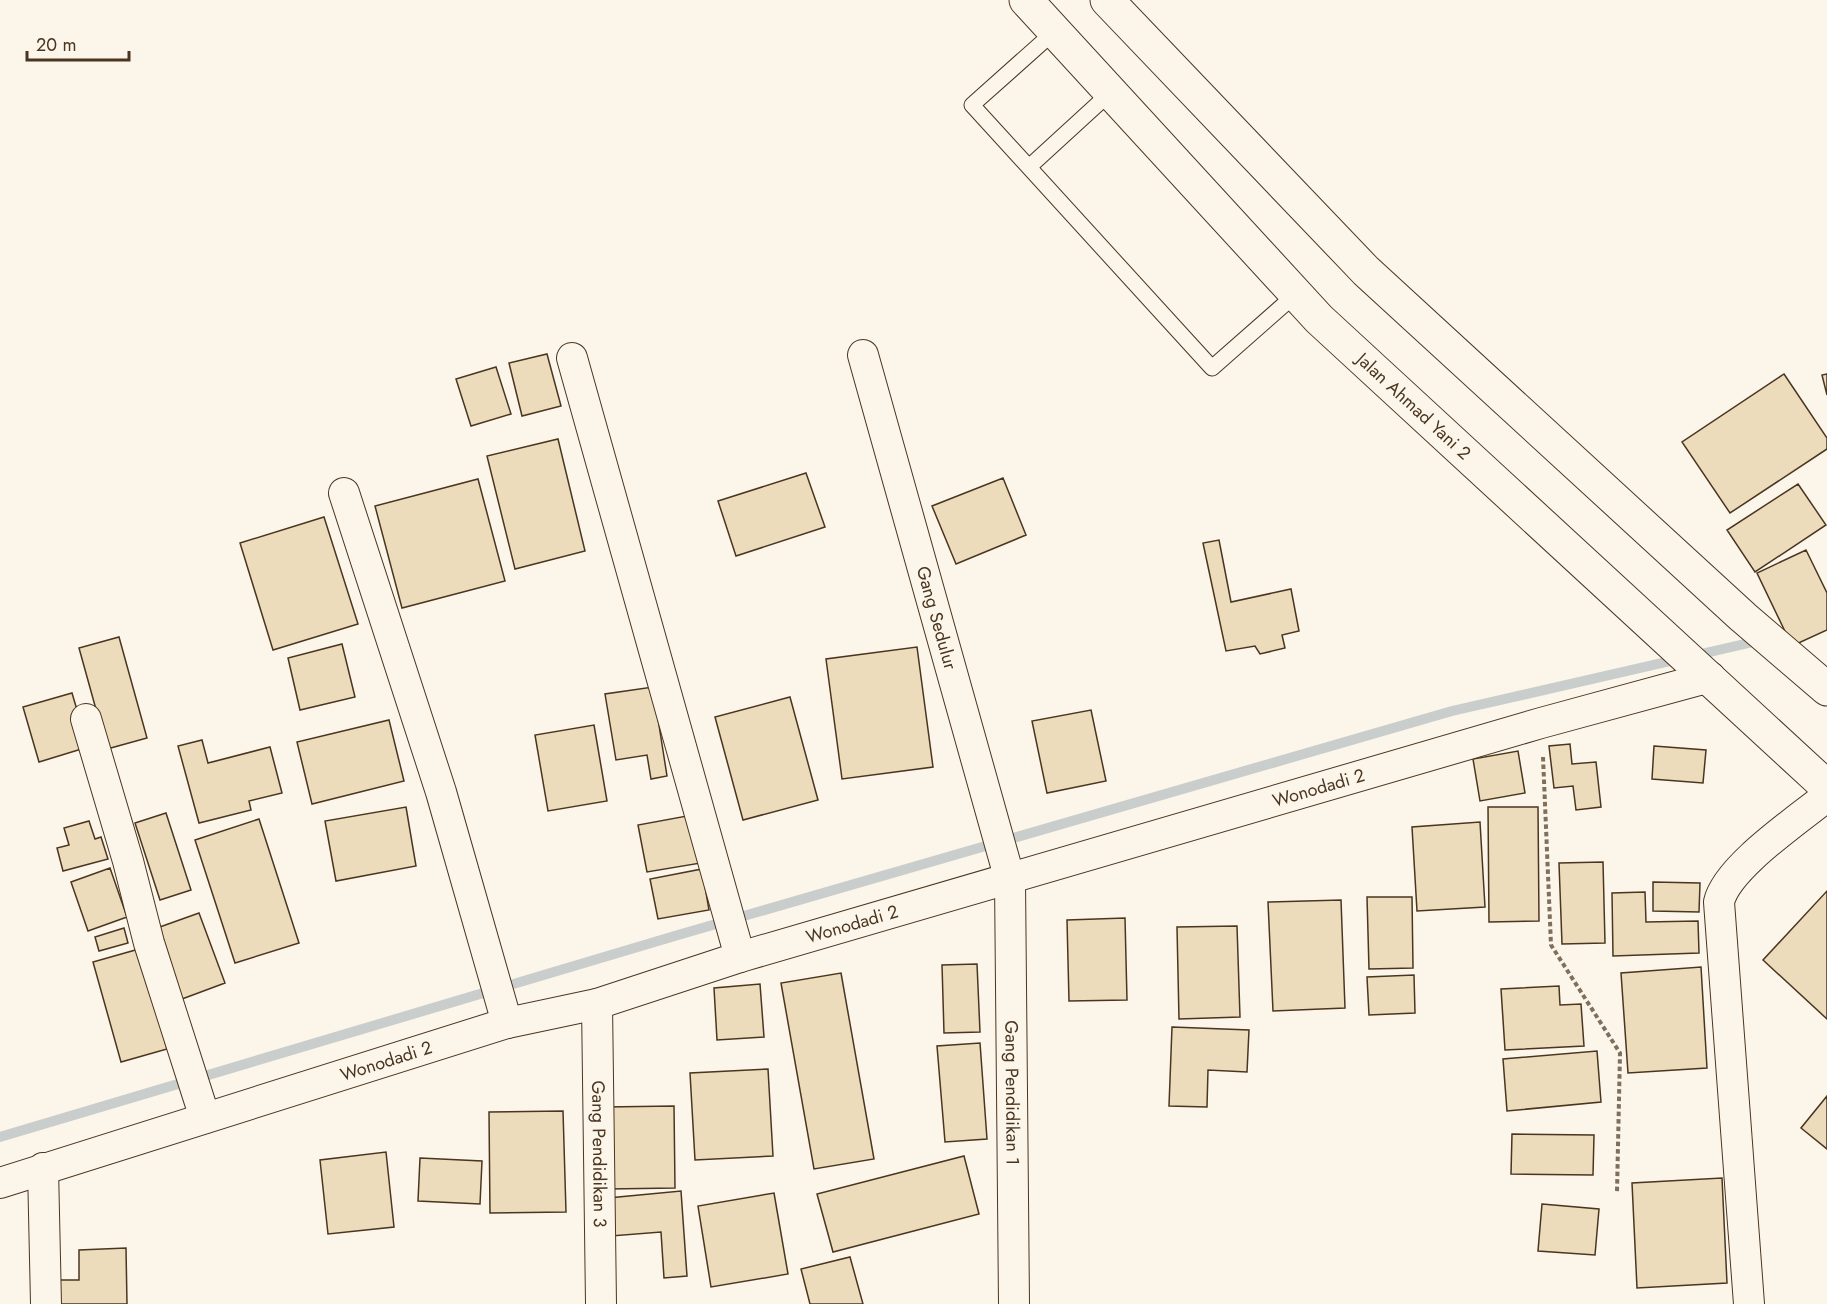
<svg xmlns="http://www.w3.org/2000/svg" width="1827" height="1304" viewBox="0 0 1827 1304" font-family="Jost,sans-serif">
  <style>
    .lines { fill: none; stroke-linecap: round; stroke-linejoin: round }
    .stream { stroke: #c9cecd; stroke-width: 10 }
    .building { fill: #ecdcbc; stroke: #4a3520; stroke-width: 1.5 }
    .service-casing { stroke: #4a3520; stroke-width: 17 }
    .minor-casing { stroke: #4a3520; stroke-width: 32 }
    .trunk-casing { stroke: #4a3520; stroke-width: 35 }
    .path { stroke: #7f6f5c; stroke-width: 4; stroke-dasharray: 4.5 3; stroke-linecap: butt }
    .service { stroke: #fbf6e9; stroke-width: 15 }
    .minor { stroke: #fbf6e9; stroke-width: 30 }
    .trunk { stroke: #fbf6e9; stroke-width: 33 }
    .labels { text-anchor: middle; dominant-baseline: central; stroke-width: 4.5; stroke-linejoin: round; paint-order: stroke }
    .street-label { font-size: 18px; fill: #4a3520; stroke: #fbf6e9 }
  </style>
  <rect width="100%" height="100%" fill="#fbf6e9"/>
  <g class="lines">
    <path class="stream" d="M0,1137L678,935L1452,711L1762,640"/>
  </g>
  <path class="building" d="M547,354L561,406L522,416L509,363Z
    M496,367L511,414L471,426L456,379Z
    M1784,374L1827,438V449L1730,513L1682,442Z
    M1827,374V395L1822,375Z
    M558,439L585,551L515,569L487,456Z
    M806,473L825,527L736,556L718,501Z
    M1003,478L1026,535L956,564L932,506Z
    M478,479L505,581L402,608L375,506Z
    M1798,484L1826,525L1755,572L1727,530Z
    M324,517L358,624L273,650L240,543Z
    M1219,540L1231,602L1291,589L1299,631L1282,635L1285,648L1260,654L1255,646L1226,651L1203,543Z
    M1806,550L1827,593V630L1792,646L1757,573Z
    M119,637L147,738L107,749L79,648Z
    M342,644L355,697L300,710L288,658Z
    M917,647L933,767L842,779L826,659Z
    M653,687L667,776L651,779L647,755L616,760L605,694Z
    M72,693L88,747L39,762L23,707Z
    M790,697L818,800L743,820L715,717Z
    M1091,710L1106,781L1047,793L1032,721Z
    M389,720L404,781L312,804L297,742Z
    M594,725L607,801L548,811L535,735Z
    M202,740L208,763L270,747L282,793L249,801L251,810L199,823L178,746Z
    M1570,744L1572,764L1596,762L1601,807L1576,810L1573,786L1554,788L1549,746Z
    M1654,746L1706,750L1703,783L1652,779Z
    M1518,751L1525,793L1480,801L1473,759Z
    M406,807L416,866L336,881L325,821Z
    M1488,807H1538L1539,921L1489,922Z
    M166,813L191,890L160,900L135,823Z
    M692,815L701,863L647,872L638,825Z
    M259,819L299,943L235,963L195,840Z
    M89,821L95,839L101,837L108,859L63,871L57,848L69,845L64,828Z
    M1480,822L1485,907L1417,911L1412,827Z
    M1603,862L1605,943L1562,944L1559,863Z
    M110,868L127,917L88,931L71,882Z
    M702,869L709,910L658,919L650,879Z
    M1653,882L1700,883L1699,912L1653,911Z
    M1827,891V1019L1763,960Z
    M1645,892L1646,922L1698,921L1699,953L1613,956L1612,893Z
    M1367,897H1412L1413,968L1369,969Z
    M1341,900L1345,1008L1273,1011L1268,902Z
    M199,913L225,983L182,999L157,928Z
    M1125,918L1127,1000L1069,1001L1067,920Z
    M1237,926L1240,1017L1179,1019L1177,927Z
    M124,928L128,943L99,951L95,937Z
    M139,949L167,1049L121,1062L93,962Z
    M977,964L980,1032L944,1033L942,965Z
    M1701,967L1707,1068L1628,1073L1621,973Z
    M841,973L874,1159L814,1169L781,983Z
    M1414,975L1415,1013L1369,1015L1367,977Z
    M760,984L764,1037L717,1040L714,988Z
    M1559,986L1560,1005L1581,1004L1584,1046L1505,1050L1501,989Z
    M1172,1027L1249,1030L1247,1072L1208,1070L1207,1107L1169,1106Z
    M980,1043L987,1139L945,1142L937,1046Z
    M1597,1051L1601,1102L1507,1111L1503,1059Z
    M768,1069L773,1156L695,1160L690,1073Z
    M1827,1096V1149L1801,1128Z
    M674,1106L675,1188L607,1189L605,1107Z
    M563,1111L566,1212L490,1213L489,1112Z
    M1512,1134L1594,1135L1593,1175L1511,1174Z
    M386,1152L394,1227L328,1234L320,1160Z
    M964,1156L979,1214L833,1252L817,1194Z
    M420,1158L482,1161L480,1204L418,1201Z
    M1722,1178L1727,1283L1637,1288L1632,1183Z
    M681,1191L687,1276L664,1278L661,1232L611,1236L608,1198Z
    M774,1193L788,1274L711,1287L698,1206Z
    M1542,1204L1599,1209L1595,1255L1538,1251Z
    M126,1248L127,1304H59L58,1280H79V1250Z
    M850,1257L863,1304H810L801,1269Z"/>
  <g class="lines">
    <g class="service-casing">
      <path id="service" d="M1055,31L972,105L1212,368L1296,294
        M1029,167L1112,91"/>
    </g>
    <g class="minor-casing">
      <g id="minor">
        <path id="s1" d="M863,355L1010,880L1014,1304"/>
        <path d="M572,358L740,957"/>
        <path d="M344,493L441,792L507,1023"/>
        <path d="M86,719L128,861L149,943L205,1118"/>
        <path id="s2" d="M597,1004L601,1304"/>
        <path d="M43,1168L46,1304"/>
        <path id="s3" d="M0,1183L507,1023L597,1004L740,957L1541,723L1710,677"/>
        <path d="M1749,1304L1719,902C1727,867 1798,820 1827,796"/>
      </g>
    </g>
    <g class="trunk-casing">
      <g id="trunk">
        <path id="s4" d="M1026,0L1319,319L1827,787"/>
        <path d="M1107,0L1366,271L1743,617L1827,689"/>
      </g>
    </g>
    <path class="path" d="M1543,757L1551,945L1620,1053L1617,1192"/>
    <use href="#service" class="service"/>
    <use href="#minor" class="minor"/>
    <use href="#trunk" class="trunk"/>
  </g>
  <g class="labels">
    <g class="street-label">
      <text stroke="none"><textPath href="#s4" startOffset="562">Jalan Ahmad Yani 2</textPath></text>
      <text stroke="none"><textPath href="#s1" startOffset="273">Gang Sedulur</textPath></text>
      <text stroke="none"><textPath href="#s3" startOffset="1377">Wonodadi 2</textPath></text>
      <text stroke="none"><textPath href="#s3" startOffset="891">Wonodadi 2</textPath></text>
      <text stroke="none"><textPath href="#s3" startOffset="405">Wonodadi 2</textPath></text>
      <text stroke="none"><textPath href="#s1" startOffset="758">Gang Pendidikan 1</textPath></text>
      <text stroke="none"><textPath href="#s2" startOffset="150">Gang Pendidikan 3</textPath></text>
    </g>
  </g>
  <path d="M27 51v9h102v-9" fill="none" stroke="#4a3520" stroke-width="3"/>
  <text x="36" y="51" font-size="18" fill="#4a3520" stroke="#fbf6e9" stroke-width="4.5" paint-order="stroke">20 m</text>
</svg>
